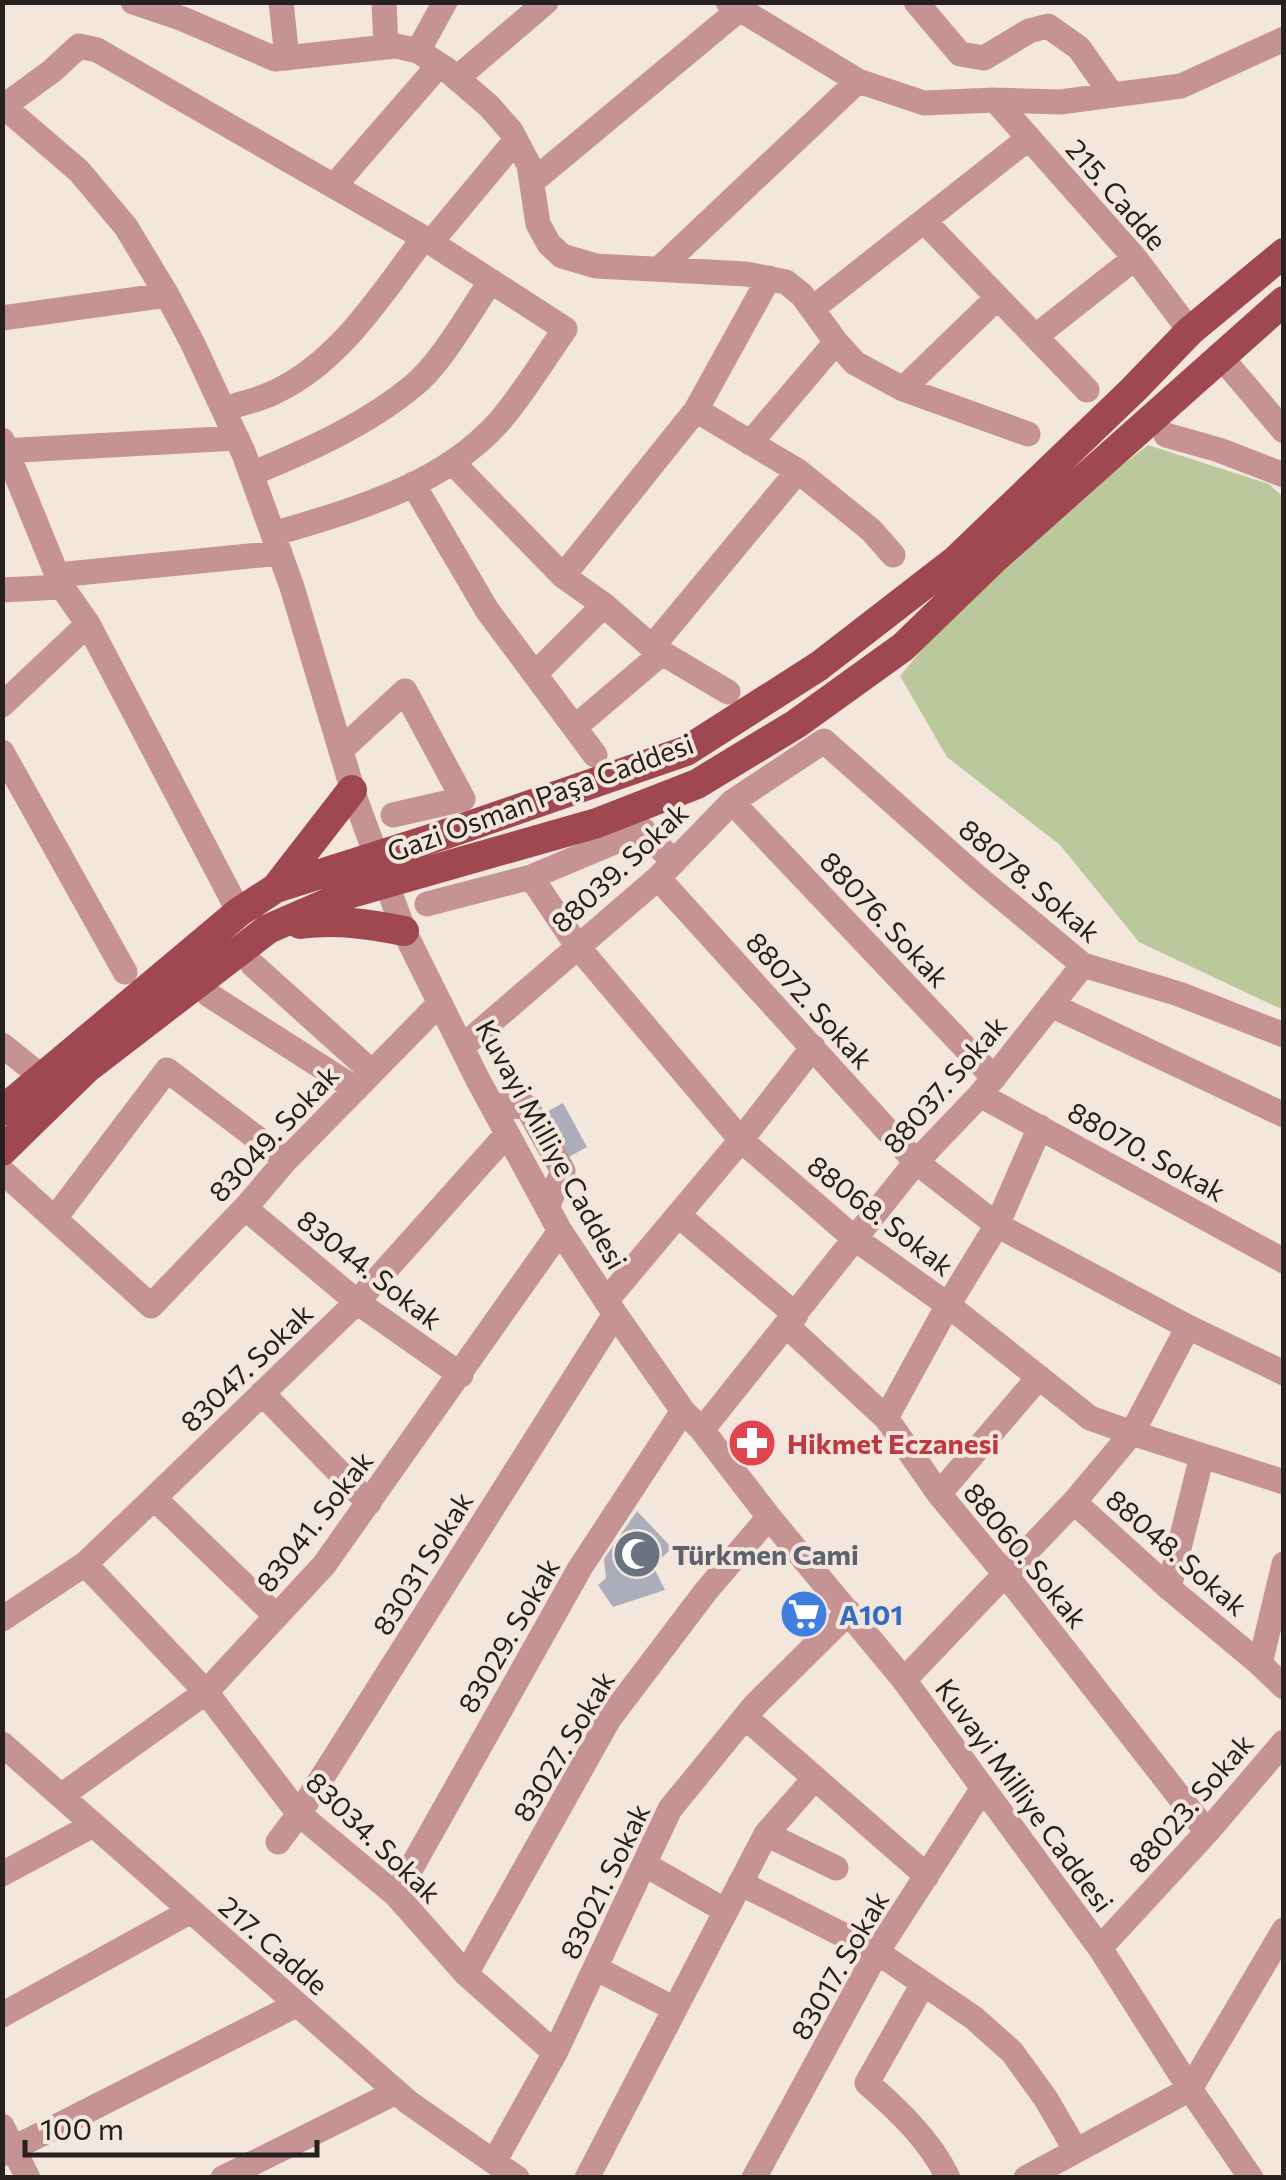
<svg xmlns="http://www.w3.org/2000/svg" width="1286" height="2180" viewBox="0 0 1286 2180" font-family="Commissioner,sans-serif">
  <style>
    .green { fill: #bbc89c }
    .building { fill: #acadba }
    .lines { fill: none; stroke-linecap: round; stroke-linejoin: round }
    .minor { stroke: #c69394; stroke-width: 25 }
    .major { stroke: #a0484f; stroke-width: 30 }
    .labels { text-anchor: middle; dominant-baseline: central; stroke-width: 8; stroke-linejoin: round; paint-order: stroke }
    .street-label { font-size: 28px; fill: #26211e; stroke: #f3e6dd }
    .health-label { font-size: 28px; font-weight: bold; fill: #be3a42; stroke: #f3e6dd; text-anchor: start }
    .worship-label { font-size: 28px; font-weight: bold; fill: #5b616d; stroke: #f3e6dd; text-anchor: start }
    .shop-label { font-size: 28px; font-weight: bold; fill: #366cbe; stroke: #f3e6dd; text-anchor: start }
  </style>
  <rect width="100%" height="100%" fill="#f3e6dd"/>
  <path class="green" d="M1148,445L1269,484L1284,498L1283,1010L1139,942L1060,845L947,757L900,676L957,607L1087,492Z"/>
  <path class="building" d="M563,1103L587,1147L548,1168L524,1124Z
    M637,1511L672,1548L653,1566L665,1590L613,1607L598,1585L606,1578L604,1559Z"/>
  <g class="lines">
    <path class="minor" d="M133,2L183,19L275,59L396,46L418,51L446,69L489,106L511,131L529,165L538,224L549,244L562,256L596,266L746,274L786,282L802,295L836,342L855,363L903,389L1028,434
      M281,2L287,58
      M384,2L386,47
      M728,2L858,81L924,103L995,100L1060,102L1181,86L1284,39
      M916,2L960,54L984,58L1029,31L1048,26L1079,48L1112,95
      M418,51L445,2
      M457,78L546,2
      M995,100L1135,258L1190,331
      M2,105L79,171L126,227L167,295L192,342L244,454L292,587L355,798L404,931L478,1080L560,1231L615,1314L683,1411L702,1430L769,1517L904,1680L1100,1948L1190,2089L1251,2178
      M4,106L52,71L79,46L97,50L424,238L565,329C544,359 522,396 498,423C440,487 353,510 273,534
      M532,182L740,9
      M334,186L439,65
      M924,221L1087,390
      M431,242L516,140
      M659,269L858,81
      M812,309L1029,138
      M2,318L167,295
      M1036,336L1135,258
      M1221,357L1284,431
      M903,389L997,298
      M223,409C240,404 259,400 275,392C341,361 381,294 424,238
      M696,410L798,471L871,530L893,555
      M1166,435L1219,450L1284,475
      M2,440L62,587L88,624L239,912
      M750,443L836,342
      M2,451L237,438
      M453,463L563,576L604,605L652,647L728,692
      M251,474C307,451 366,425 413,386C441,364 470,311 491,281
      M413,484L487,610L595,755
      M57,575L280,553
      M563,576L696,410L769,278
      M2,590L62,587
      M652,647L798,471
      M535,674L604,605
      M2,705L88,624
      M575,727L662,653
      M341,750L405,691L463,799L393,815
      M2,752L125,972
      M732,802L994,1078
      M531,877L578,947L741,1140L854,1238L948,1305L1090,1418L1132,1433L1284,1482
      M658,878L916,1162L997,1225L1188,1327L1284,1373
      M427,904L531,877L643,830L674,862
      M253,965L372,1072
      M209,995L356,1089
      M1051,1005L1284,1115
      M2,1045L42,1077
      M462,1047L658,878L732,802L824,741L976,876L1083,965L1179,994L1284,1035
      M980,1095L1284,1261
      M492,1105L527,1107L563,1171L547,1207
      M2,1171L151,1306L245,1208L286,1160L440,1003
      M245,1208L357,1302L461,1375
      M678,1215L796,1315
      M55,1218L167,1070L286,1160
      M606,1301L741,1140L813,1047
      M787,1326L886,1418L939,1494L1006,1575L1207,1832
      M262,1393L369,1503
      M886,1418L948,1305L997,1225L1040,1127
      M702,1430L916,1162L980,1095L1083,965
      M939,1494L1039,1377
      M154,1498L276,1616
      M1074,1502L1169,1588L1260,1664L1284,1687
      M85,1564L206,1692L299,1814L396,1895L466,1974L555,2053
      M1169,1588L1202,1456
      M2,1619L85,1564L154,1498L357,1302L507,1134
      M1260,1664L1284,1564
      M904,1680L1074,1502L1132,1433L1188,1327
      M745,1717L927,1876
      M2,1744L408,2102L517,2178
      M61,1796L206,1692L324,1565L560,1231
      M766,1834L815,1778
      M278,1842L299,1814L615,1314
      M644,1864L726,1911
      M2,1874L93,1825
      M740,1883L877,1952L974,2018L1012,2052L1046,2099L1075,2149
      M396,1895L580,1568L683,1411
      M1100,1948L1207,1832L1284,1742
      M595,1968L675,2009
      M466,1974L609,1719L706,1591L769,1517
      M923,1984L867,2083C897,2109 931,2141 948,2178
      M2,2015L191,1911
      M2,2126L28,2178
      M2,2154L296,2005
      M494,2162L555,2053L670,1809L755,1705L849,1612
      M223,2178L396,2092
      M587,2178L766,1834L836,1868
      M754,2178L877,1952L983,1788
      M1026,2178L1190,2089L1284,1930"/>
    <path class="major" d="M276,888L352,790
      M300,924C336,919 369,924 404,931
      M2,1111L239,912L276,888L443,835L686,751L819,666L956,560L1133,390L1190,331L1284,253
      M2,1151L87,1068L268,929L351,893L597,823L697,784L796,724L903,647L995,558L1284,301"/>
  </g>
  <defs>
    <g id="pharmacy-disc" transform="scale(2.5)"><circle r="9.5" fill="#e0444e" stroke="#f3e6dd"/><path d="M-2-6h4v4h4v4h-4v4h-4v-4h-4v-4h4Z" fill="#fff"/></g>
    <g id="mosque-disc" transform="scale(2.5)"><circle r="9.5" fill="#6b7280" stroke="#f3e6dd"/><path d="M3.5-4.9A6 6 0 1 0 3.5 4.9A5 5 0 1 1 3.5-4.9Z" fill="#fff"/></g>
    <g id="supermarket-disc" transform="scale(2.5)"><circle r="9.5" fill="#3f7fe0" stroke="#f3e6dd"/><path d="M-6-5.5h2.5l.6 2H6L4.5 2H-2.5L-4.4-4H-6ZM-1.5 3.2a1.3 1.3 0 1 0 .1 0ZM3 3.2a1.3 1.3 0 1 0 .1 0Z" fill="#fff"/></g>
  </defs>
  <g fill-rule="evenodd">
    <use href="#pharmacy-disc" x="752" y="1443"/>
    <use href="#mosque-disc" x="637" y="1554"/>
    <use href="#supermarket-disc" x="804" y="1614"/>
  </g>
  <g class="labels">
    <g class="street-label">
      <text transform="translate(1117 194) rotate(49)">215. Cadde</text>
      <text transform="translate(540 797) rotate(-20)">Gazi Osman Paşa Caddesi</text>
      <text transform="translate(619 867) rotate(-43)">88039. Sokak</text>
      <text transform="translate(1030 880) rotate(40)">88078. Sokak</text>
      <text transform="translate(885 919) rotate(47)">88076. Sokak</text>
      <text transform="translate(810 1000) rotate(48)">88072. Sokak</text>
      <text transform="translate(944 1084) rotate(-49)">88037. Sokak</text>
      <text transform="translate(273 1133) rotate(-47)">83049. Sokak</text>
      <text transform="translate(552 1144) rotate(61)">Kuvayi Milliye Caddesi</text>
      <text transform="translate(1147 1151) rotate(29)">88070. Sokak</text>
      <text transform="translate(881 1215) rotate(38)">88068. Sokak</text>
      <text transform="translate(370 1269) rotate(38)">83044. Sokak</text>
      <text transform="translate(246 1367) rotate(-44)">83047. Sokak</text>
      <text transform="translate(314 1521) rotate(-52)">83041. Sokak</text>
      <text transform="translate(1177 1552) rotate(41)">88048. Sokak</text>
      <text transform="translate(1026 1555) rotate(51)">88060. Sokak</text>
      <text transform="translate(422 1563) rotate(-58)">83031 Sokak</text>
      <text transform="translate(508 1635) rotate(-60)">83029. Sokak</text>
      <text transform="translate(563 1746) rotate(-59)">83027. Sokak</text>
      <text transform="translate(1025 1795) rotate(54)">Kuvayi Milliye Caddesi</text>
      <text transform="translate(1190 1803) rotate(-49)">88023. Sokak</text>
      <text transform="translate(374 1837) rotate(44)">83034. Sokak</text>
      <text transform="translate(604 1881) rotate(-64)">83021. Sokak</text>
      <text transform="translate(274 1945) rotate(41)">217. Cadde</text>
      <text transform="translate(839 1965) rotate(-60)">83017. Sokak</text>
    </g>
    <g class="health-label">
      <text x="787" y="1443">Hikmet Eczanesi</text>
    </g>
    <g class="worship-label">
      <text x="672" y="1554">Türkmen Cami</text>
    </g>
    <g class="shop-label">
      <text x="839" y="1614">A101</text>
    </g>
  </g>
  <rect width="1286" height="2180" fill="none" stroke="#26211e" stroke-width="10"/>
  <path d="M25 2140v15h292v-15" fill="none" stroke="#26211e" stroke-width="5"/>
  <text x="40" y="2140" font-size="30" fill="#26211e" stroke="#f3e6dd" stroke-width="8" paint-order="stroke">100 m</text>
</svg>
